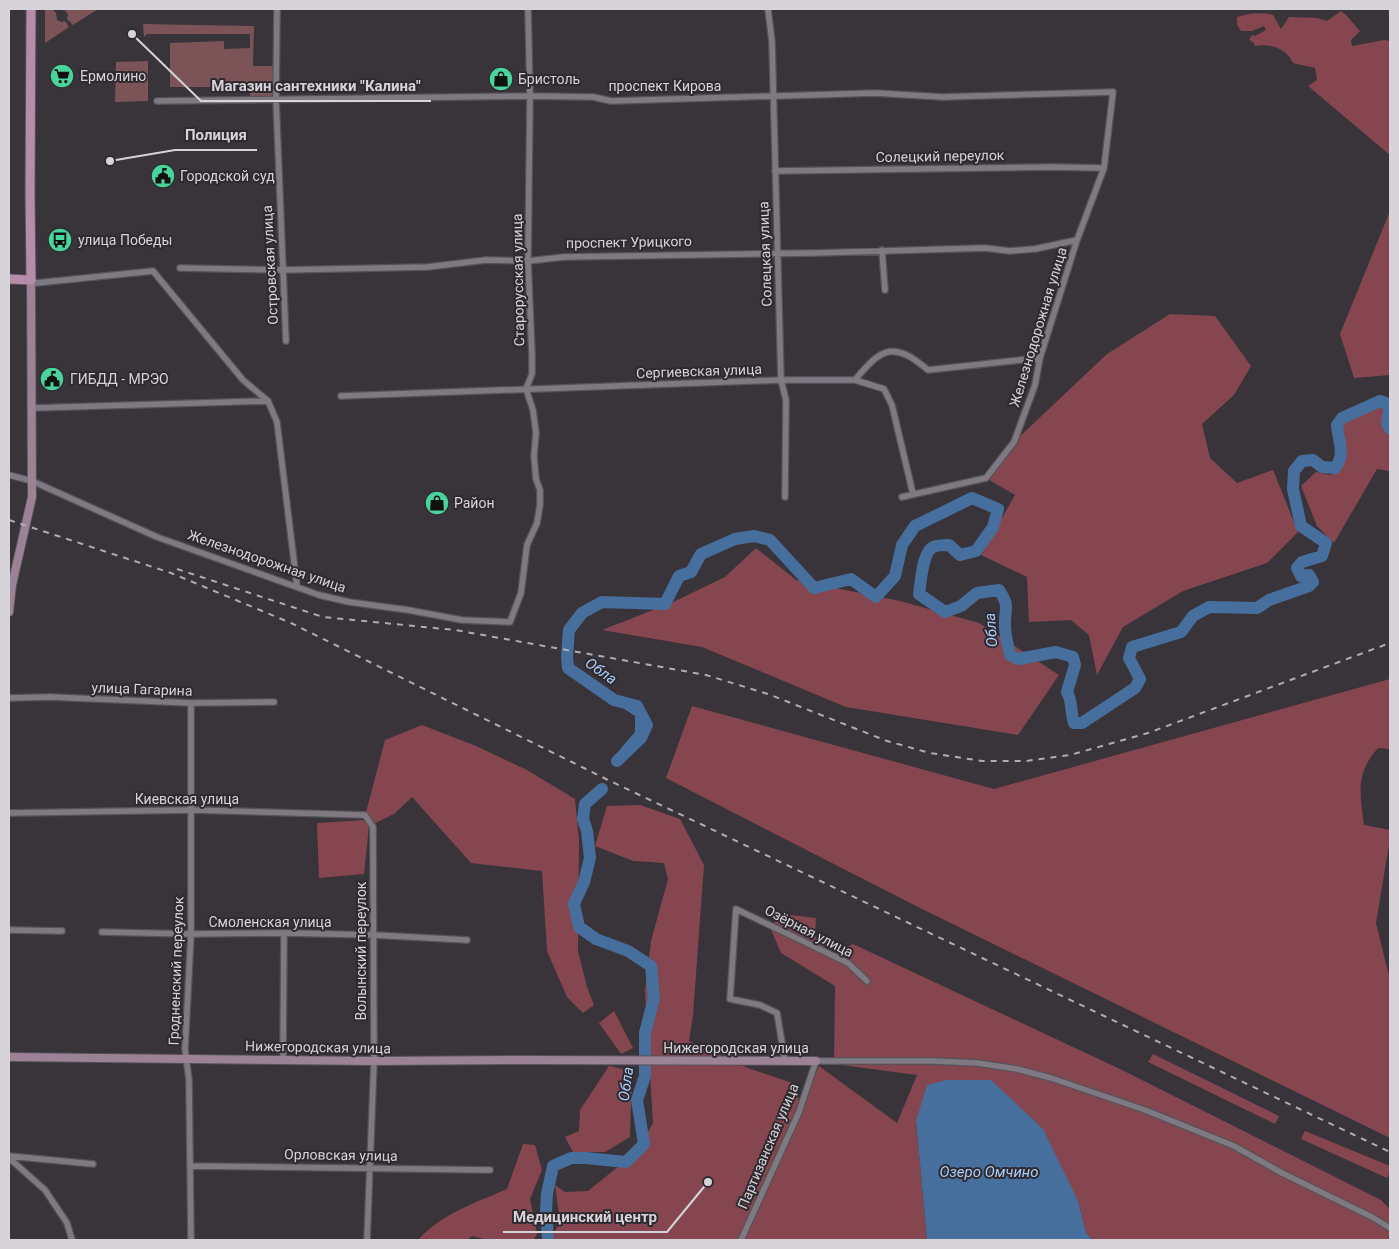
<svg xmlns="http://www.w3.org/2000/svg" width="1399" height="1249" viewBox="0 0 1399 1249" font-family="Roboto,sans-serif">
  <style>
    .green { fill: #7c5458 }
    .forest { fill: #86464f }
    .water { fill: #466f9e }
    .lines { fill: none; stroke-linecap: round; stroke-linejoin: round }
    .river { stroke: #466f9e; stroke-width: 12 }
    .street-casing { stroke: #565258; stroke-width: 8 }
    .secondary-casing { stroke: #565258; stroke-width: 10 }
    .primary-casing { stroke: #565258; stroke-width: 11 }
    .street { stroke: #7f7a82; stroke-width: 5.5 }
    .secondary { stroke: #9b8395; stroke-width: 8 }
    .primary { stroke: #b78ca8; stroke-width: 9 }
    .rail { stroke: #b0adb2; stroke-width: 2; stroke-dasharray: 6 6; stroke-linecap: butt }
    .labels { text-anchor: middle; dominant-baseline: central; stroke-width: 4; stroke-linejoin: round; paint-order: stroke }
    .poi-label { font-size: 14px; fill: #d7d4d9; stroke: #2e2a30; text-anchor: start }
    .street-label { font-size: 14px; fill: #d7d4d9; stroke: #2e2a30 }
    .water-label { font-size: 15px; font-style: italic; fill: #aacef7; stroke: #2e2a30 }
    .leader { fill: none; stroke: #d7d4d9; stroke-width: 2 }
    .callout-dot { fill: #d7d4d9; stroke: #2e2a30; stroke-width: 2 }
    .callout-label { font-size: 15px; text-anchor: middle; font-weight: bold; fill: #d7d4d9; stroke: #2e2a30; stroke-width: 4; stroke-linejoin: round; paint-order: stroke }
  </style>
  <rect width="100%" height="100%" fill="#38343a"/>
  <path class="green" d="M45,9H52L56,13L57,20L61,22L65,21L69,27L45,43Z
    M58,9H98L73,25L67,19L68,15L66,11Z
    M143,24L254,26L253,66H274V100H250V87H170V43L224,41V49L250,48V34H147L144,37Z
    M148,61V101L115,102L116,62Z"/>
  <path class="forest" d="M1341,11L1346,15L1360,31L1351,40L1352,46L1384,40L1390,41V155L1308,86L1317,80L1315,68L1293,63C1286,48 1270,43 1255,46L1254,43L1249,40L1252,35L1255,36L1266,30L1264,26L1252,31H1241L1237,25V17C1249,13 1260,12 1273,15L1281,29L1289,17L1317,18L1327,21Z
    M1390,211V375L1354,378L1340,334Z
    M1170,314L1215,316L1251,366L1234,395L1202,424L1210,458L1237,483L1273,470L1298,532L1267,563L1183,591L1123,627L1097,675L1089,635L1071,620L1029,622L1027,577L981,555L1015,495L986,478L1014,442L1107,354Z
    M1380,405L1384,406C1387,417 1381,420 1387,432H1390V471L1377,469L1334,543L1317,526L1301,486L1316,472L1331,475L1343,463L1344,445L1341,426L1345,420Z
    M756,548L796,580L900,601L979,623L1059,675L1018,735L846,707L702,647L602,630L671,603L725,577Z
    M1390,679V749L1378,748C1355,774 1360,793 1364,825L1390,830V839L1376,923L1390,980V1138L920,908L666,778L692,706L994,789Z
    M422,725L476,746L527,770L575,799L579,840L578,951L587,987L594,1005L583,1013L567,997L547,951L542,871L471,863L412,797L394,814L369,826L364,874L319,878L317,823L364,820L385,740Z
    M640,805L680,819L704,865L693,1015L689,1041L748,1068L798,1085L799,1111L819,1066L897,1123L917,1075L834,1064L835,986L781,953L769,925L791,915L816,918L815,936L832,955L853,944L1122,1070L1381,1200L1390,1209V1233L1388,1237L1390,1240H1093L1086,1233L1078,1201L916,1121L927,1240H550L560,1222L555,1185L565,1192L588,1191L635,1153L653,1123L645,991L651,941L668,879L664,863L633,861L595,846L607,806Z
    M614,1011L633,1048L621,1054L599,1023Z
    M1153,1054L1279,1116L1275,1124L1148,1062Z
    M609,1066L632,1071L630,1137L605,1152H573L565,1137L579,1131L580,1110Z
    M1305,1131L1390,1166V1172L1387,1178L1301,1139Z
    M523,1144L535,1145L542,1170L530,1199L537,1234L533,1240H488L472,1236L467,1240H418C441,1214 475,1203 507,1189Z"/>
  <path class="water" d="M568,668L614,700L637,706L647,725L641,738L617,761L616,757L622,747L635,732V716L592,688L579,683L562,670Z
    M946,1080H991L1043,1129L1078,1201L1086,1233L1093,1240H927L916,1121L927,1085Z"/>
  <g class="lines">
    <path class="river" d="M617,761L641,738L647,725L637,706L614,700L568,668L567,656L569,630L582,613L602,602L665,604L679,576L691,572L701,554L735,539L754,536L770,540L814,588L851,579L876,597L895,576L902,545L915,526L972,498L998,509L993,527L976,551L960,555L949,545C945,545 937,545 933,547C922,553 921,582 919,594L945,612L961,606L977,593L999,590C1011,608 1004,608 1005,626C1005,635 1008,645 1010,655L1018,659L1056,652L1073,657L1075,665L1067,692C1073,703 1070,711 1074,723H1082L1135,688L1140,679L1129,658L1132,647L1181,632L1193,616L1209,607L1257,608L1269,600L1309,586L1313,582L1309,575L1301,576L1297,568L1302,562L1322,556L1326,543L1301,526L1293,489L1294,471L1302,461L1313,460L1322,467L1335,468C1346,455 1338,439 1337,425L1342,418L1380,401L1386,403L1389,410L1387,424L1390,429
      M548,1240L546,1211L547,1194L553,1166L571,1158H586L626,1162L644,1144L637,1100L645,1076V1033L654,998L651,966L628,951L596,939L579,927L574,904L584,882L590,858L587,831L583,819L585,804L602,789"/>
    <g class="street-casing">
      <path id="street" d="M277,9L276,100L286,341
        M768,9L772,42L781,380L786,400L785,497
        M157,101L530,96L593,97L611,101L875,93L943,97L1113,92L1104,168L1077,240L1040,358L1035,385L1014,442L986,478L902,497
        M775,171L1051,167L1104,168
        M882,250L885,290
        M180,268L282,270L428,267L486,260L528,261L564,257L814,253L985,248L1010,251L1035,249L1077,240
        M31,280L36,283L153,271L243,380L268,401L277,422L297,586
        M855,380L884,389L892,405L913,494
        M341,396L781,380H855C882,347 894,341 928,370L1040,358
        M33,408L268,401
        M9,475L32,481L157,537L319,595L349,602L408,610L462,620L510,622L521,593L527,545L537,523L540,505V490L536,479L534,456L536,433L533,410L526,389L532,374V354L528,261L530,96L528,9
        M9,698L50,697L191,703L274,702
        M9,813L192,810L365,815L373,827L374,1061L367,1240
        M9,930L62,931
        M102,932L191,934L284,933L374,935L467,940
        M283,1060L284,933
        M785,1061L777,1013L760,1005L730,999L736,909L848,963L867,981
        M9,1156L93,1164
        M9,1158L45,1190L67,1223L72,1240
        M191,1166L490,1170
        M191,1240L189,1080L185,1049L191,934V703
        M741,1240L799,1112L816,1061H934L977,1063L1017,1069L1051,1078L1145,1110L1234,1146L1282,1173L1372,1217L1390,1228"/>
    </g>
    <g class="secondary-casing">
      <path id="secondary" d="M9,612L12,585L32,497L31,280
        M9,1057L374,1061L524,1060L816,1061"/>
    </g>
    <g class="primary-casing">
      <path id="primary" d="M9,279L31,280L30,194L31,9"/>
    </g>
    <use href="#street" class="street"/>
    <use href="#secondary" class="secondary"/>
    <use href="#primary" class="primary"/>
    <path class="rail" d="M9,520L171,573L291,623L606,779L1390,1152
      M177,569L323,617L455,630L706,675L768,694L887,741L930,753L982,761H1026L1070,755L1148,733L1390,643"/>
  </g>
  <defs>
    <g id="supermarket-disc" transform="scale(1.25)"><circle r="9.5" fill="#49d49c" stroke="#2e2a30"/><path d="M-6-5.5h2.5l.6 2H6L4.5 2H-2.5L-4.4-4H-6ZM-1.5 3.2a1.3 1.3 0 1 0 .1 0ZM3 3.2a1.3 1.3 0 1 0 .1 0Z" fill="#111"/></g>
    <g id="shop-disc" transform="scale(1.25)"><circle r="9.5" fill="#49d49c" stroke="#2e2a30"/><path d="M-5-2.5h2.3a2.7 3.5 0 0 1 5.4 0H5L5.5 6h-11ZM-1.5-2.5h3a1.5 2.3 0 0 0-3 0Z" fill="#111"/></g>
    <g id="civic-disc" transform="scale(1.25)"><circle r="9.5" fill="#49d49c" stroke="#2e2a30"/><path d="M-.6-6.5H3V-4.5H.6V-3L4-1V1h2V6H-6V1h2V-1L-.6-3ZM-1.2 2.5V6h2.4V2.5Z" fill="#111"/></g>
    <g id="bus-disc" transform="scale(1.25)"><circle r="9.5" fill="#49d49c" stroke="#2e2a30"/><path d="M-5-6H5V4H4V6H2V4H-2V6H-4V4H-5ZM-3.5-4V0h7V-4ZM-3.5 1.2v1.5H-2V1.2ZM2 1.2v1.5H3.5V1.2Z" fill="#111"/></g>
  </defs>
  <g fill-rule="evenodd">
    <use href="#supermarket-disc" x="62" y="76"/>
    <use href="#shop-disc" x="501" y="79"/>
    <use href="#civic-disc" x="163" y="176"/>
    <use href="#bus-disc" x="60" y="240"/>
    <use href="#civic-disc" x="52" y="379"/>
    <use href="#shop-disc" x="437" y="503"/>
  </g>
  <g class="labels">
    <g class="poi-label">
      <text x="80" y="76">Ермолино</text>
      <text x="518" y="79">Бристоль</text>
      <text x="180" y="176">Городской суд</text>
      <text x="78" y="240">улица Победы</text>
      <text x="70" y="379">ГИБДД - МРЭО</text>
      <text x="454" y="503">Район</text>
    </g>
    <g class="street-label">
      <text x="665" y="86">проспект Кирова</text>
      <text transform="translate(940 156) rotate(-1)">Солецкий переулок</text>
      <text transform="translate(629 242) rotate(-1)">проспект Урицкого</text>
      <text transform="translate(765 254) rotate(-92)">Солецкая улица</text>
      <text transform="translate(270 265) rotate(-93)">Островская улица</text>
      <text transform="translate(518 280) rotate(-91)">Старорусская улица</text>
      <text transform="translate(1038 327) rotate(-73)">Железнодорожная улица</text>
      <text transform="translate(699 371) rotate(-2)">Сергиевская улица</text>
      <text transform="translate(267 561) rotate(19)">Железнодорожная улица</text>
      <text transform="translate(142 689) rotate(2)">улица Гагарина</text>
      <text x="187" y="799">Киевская улица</text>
      <text x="270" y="922">Смоленская улица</text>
      <text transform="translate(809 931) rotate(27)">Озёрная улица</text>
      <text transform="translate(361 951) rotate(-90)">Волынский переулок</text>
      <text transform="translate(176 971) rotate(-88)">Гродненский переулок</text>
      <text transform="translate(318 1047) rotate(1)">Нижегородская улица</text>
      <text x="736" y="1048">Нижегородская улица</text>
      <text transform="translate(768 1146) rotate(-67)">Партизанская улица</text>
      <text transform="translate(341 1155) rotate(1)">Орловская улица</text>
    </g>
    <g class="water-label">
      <text transform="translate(991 630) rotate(-94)">Обла</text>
      <text transform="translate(601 671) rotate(35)">Обла</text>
      <text transform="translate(626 1084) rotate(-82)">Обла</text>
      <text x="989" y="1172">Озеро Омчино</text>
    </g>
  </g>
  <path class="leader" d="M132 34L201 101H431M110 161L175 150H257M708 1182L667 1232H503"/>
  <g class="callout-dot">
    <circle cx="132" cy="34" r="5"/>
    <circle cx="110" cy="161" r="5"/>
    <circle cx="708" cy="1182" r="5"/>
  </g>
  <g class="callout-label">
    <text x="316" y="91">Магазин сантехники "Калина"</text>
    <text x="216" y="140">Полиция</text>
    <text x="585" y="1222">Медицинский центр</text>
  </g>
  <rect width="1399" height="1249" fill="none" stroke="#d7d4d9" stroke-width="20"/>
</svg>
